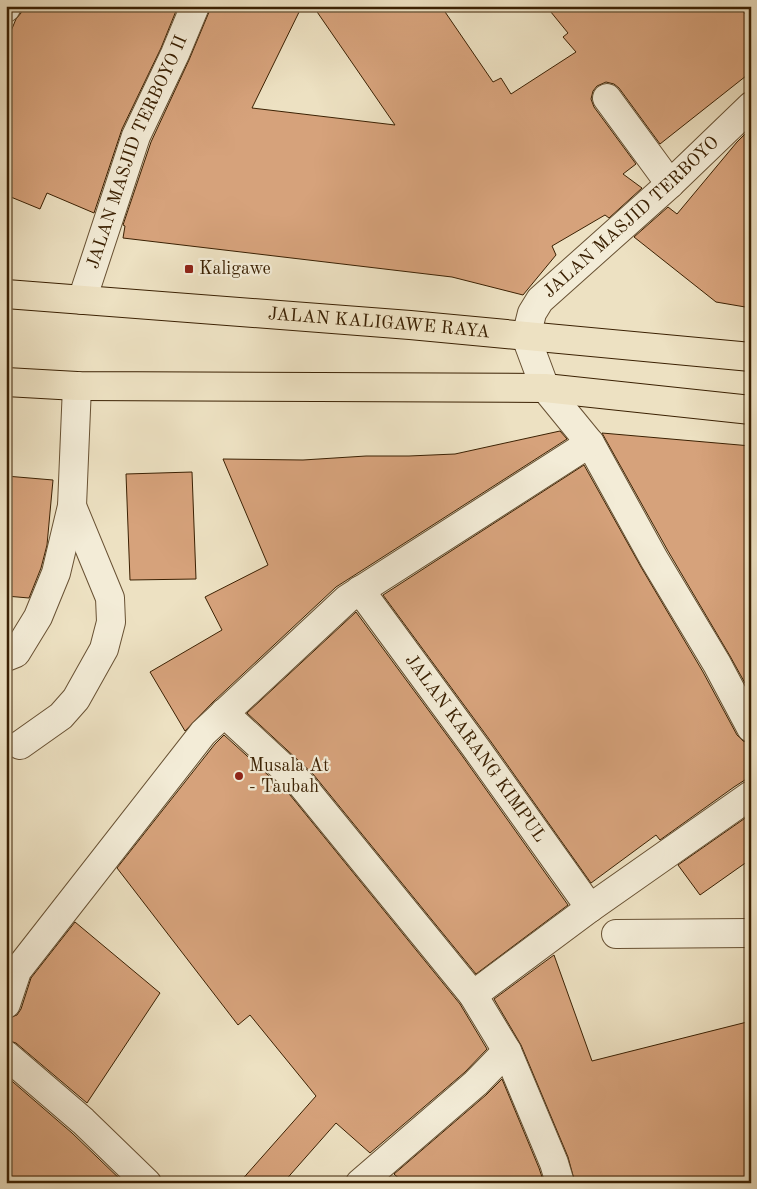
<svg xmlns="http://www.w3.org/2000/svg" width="757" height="1189" viewBox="0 0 757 1189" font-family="'Old Standard TT',serif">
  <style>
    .building { fill: #d6a27b; stroke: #3b2103 }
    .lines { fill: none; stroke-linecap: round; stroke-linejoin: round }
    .minor-casing { stroke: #685133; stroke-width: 30 }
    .highway-casing { stroke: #3b2103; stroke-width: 30 }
    .minor { stroke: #f3ecd7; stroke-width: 28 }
    .highway { stroke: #ede1c2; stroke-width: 28 }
    .poi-dot { fill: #8f2418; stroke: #f3ecd7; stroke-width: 2 }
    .labels { text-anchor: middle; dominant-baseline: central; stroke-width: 4.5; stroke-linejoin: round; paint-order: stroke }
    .street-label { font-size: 18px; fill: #3b2103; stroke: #f3ecd7 }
    .poi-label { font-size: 18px; fill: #3b2103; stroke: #f3ecd7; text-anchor: start }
  </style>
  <rect width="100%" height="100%" fill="#ede1c2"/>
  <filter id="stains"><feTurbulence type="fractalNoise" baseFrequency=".004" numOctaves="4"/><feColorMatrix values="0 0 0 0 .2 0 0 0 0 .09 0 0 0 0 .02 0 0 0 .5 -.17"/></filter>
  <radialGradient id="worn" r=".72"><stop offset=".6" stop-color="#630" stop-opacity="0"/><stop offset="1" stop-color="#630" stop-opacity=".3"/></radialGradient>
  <path class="building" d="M22,6H178L161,48L122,129L94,213L47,193L40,209L6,195V43L16,19L21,13Z
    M210,6H302L252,108L395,125L313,6H441L493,82L501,78L511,94L576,52L563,37L568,33L546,6H739L751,21V72L660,144L619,88L614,84L606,82L597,86L593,91L591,99L594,107L636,164L623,174L642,188L609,218L605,215L552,246L556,255L523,295L452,277L123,238L125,226L123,225L151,142L189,60L209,12Z
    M751,128V308L716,302L634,237L668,207L677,214L737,142Z
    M560,431L567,439L336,587L213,702L185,731L150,672L222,630L205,597L268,565L223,459L303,460L366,456H409L455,454Z
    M602,433L751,446V694L730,656L668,551Z
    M584,465L641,567L703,672L737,735L743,741L751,744V776L734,787L660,840L656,835L591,883L489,739L383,595Z
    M192,472L196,579L130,580L126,474Z
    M6,476L53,480L47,545L41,568L29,598L6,596Z
    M356,612L463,757L568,905L476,974L313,774L247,713Z
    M224,735L290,795L460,1004L487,1049L465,1072L370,1153L336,1123L283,1183H239L316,1096L250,1015L238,1025L117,868L215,744Z
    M751,814V859L700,895L678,865Z
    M75,922L160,993L87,1103L16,1043L6,1040V1019L17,1015L21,1009L31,978Z
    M554,955L592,1061L751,1021V1183H575L568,1157L521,1045L494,999Z
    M6,1076L72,1133L124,1183H6Z
    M502,1079L539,1168L544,1183H404L394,1174L486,1095Z"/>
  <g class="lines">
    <g class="minor-casing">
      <g id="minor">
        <path d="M6,8L7,6"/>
        <path d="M607,98L670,184"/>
        <path id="s1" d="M82,300L136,136L175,54L195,6"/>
        <path d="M590,443L654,559L717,664L751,728"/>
        <path id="s2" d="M360,590L476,748L590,908"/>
        <path d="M6,657L16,653L38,617L56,573L72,506L77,386"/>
        <path d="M224,713L301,784L473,995L507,1051L554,1163L560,1183"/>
        <path d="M20,745L61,716L76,699L104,649L111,622L110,598L72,506"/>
        <path d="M616,934L751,933"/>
        <path d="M473,995L590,908L751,795"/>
        <path id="s3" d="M6,1004L17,971L203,733L347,599L590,443L545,388L526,337L532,313L540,300L670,184L751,106"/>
        <path d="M6,1055L83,1121L147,1183"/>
        <path d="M360,1183L476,1083L507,1051"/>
      </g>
    </g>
    <g class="highway-casing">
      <g id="highway">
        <path id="s4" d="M6,294L410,325L751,357"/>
        <path d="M6,382L77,386L545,388L751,410"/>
      </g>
    </g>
    <use href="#minor" class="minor"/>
    <use href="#highway" class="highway"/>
  </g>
  <g class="poi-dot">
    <rect x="184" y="264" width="10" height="10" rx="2.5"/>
    <circle cx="239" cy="776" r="5"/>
  </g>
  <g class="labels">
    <g class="street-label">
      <text stroke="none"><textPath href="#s1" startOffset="158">JALAN MASJID TERBOYO II</textPath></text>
      <text stroke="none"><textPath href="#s3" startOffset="1111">JALAN MASJID TERBOYO</textPath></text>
      <text stroke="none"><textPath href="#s4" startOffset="374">JALAN KALIGAWE RAYA</textPath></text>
      <text stroke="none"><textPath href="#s2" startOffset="196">JALAN KARANG KIMPUL</textPath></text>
    </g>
    <g class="poi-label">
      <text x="199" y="269">Kaligawe</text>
      <text x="249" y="766">Musala At<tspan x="249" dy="21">- Taubah</tspan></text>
    </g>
  </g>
  <rect width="757" height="1189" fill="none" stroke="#ede1c2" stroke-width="25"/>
  <rect x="8" y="8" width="742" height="1174" fill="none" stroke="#3b2103" stroke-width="2.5"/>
  <rect x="12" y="12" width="732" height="1164" fill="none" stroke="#3b2103"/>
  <rect width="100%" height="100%" filter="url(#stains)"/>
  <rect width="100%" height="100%" fill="url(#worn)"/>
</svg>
